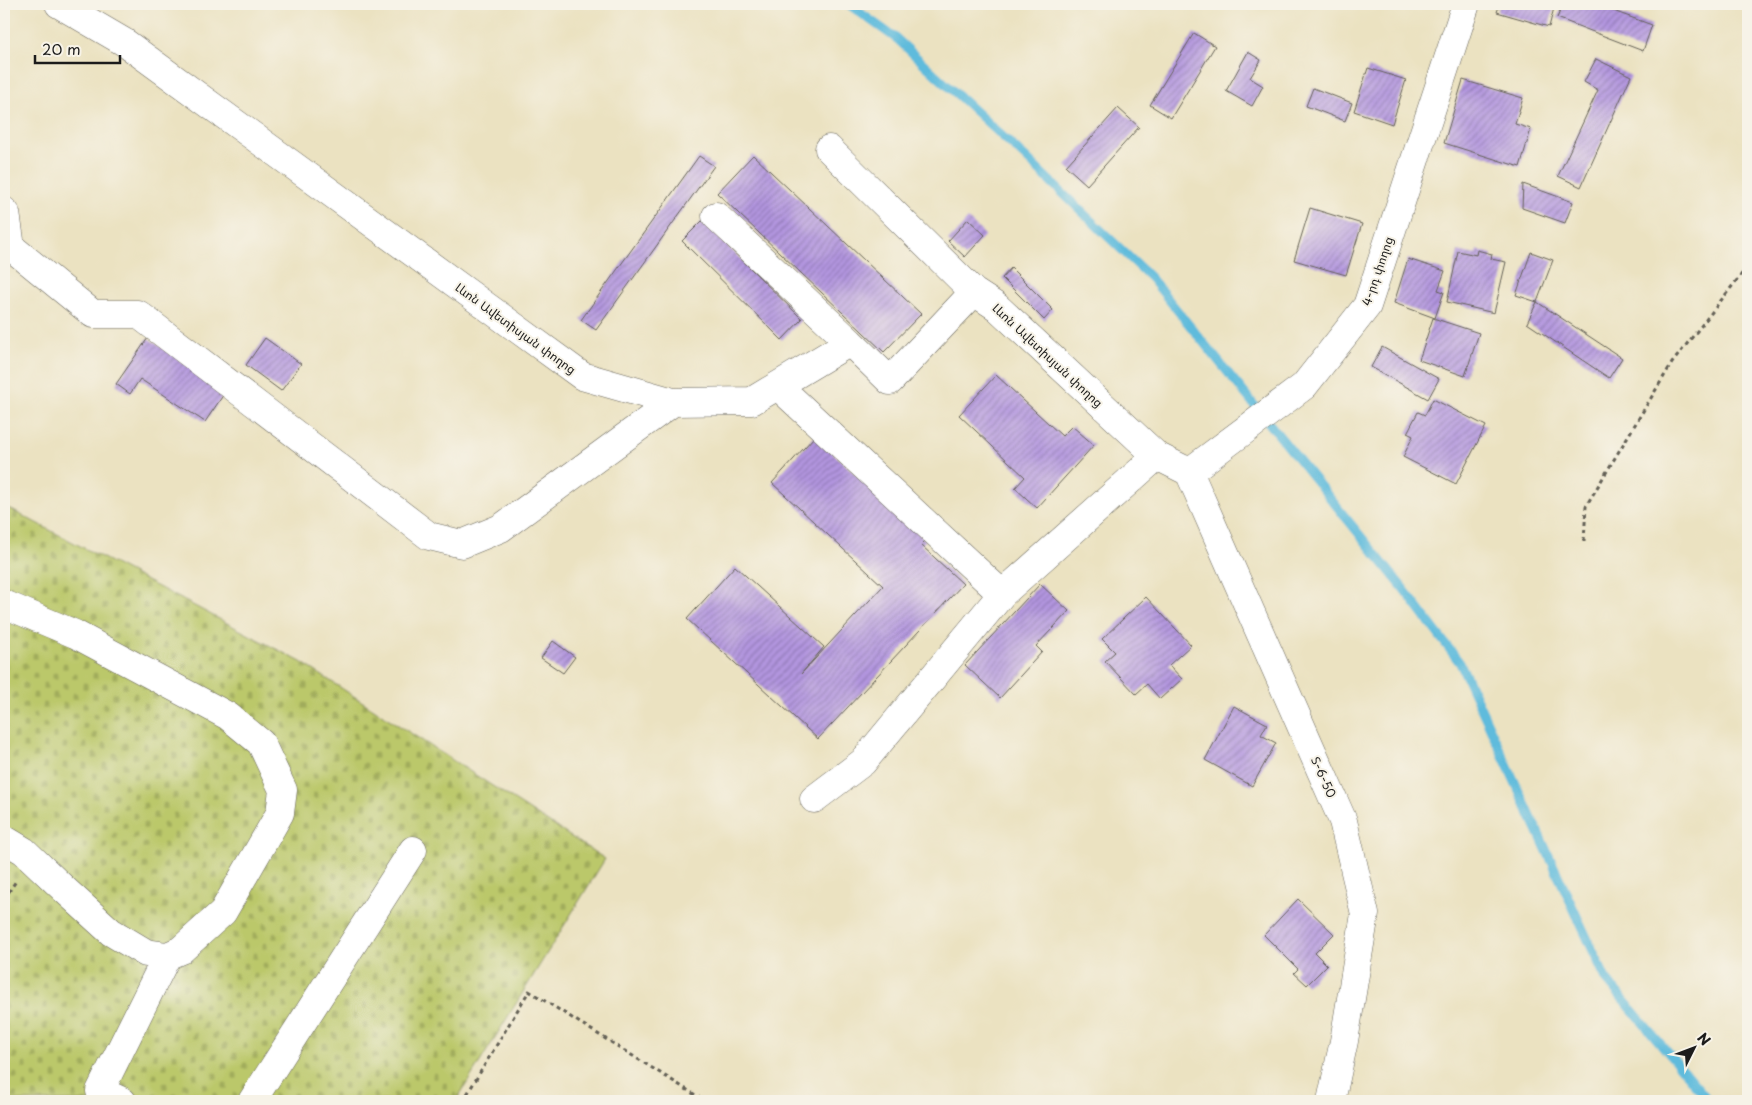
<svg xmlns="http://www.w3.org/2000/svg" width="1752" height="1105" viewBox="0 0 1752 1105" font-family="'Playpen Sans','Noto Sans Armenian',sans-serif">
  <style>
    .cemetery { fill: url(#cemetery-stones); stroke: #6c7243 }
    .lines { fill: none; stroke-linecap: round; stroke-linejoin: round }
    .stream { stroke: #5ebbdc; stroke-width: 9 }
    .building { fill: url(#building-hatch) }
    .minor-casing { stroke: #646156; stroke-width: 29 }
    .path { stroke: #646156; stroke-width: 3; stroke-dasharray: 4 4; stroke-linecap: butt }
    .minor { stroke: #fff; stroke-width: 28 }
    .labels { text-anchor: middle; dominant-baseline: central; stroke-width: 4; stroke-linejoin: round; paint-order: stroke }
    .street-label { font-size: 12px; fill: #1c1c1c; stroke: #f7f3e8 }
  </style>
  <defs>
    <pattern id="cemetery-stones" width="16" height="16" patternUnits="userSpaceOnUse" patternTransform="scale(1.25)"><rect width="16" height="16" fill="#bbc86a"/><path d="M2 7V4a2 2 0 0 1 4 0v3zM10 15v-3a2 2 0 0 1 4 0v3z" fill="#a0ab5b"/></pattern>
    <pattern id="building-hatch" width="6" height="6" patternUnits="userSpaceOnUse" patternTransform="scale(1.25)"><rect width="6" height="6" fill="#b295df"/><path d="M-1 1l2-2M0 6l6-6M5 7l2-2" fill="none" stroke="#9079b4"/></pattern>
  </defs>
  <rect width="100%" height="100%" fill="#f7f3e8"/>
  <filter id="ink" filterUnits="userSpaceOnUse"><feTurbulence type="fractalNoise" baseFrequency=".02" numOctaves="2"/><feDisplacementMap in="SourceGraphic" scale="10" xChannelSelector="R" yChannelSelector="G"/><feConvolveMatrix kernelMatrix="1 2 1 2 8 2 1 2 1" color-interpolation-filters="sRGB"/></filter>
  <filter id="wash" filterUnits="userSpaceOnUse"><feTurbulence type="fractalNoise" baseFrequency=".0096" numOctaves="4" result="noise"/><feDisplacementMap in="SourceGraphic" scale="20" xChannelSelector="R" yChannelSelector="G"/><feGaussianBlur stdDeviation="1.12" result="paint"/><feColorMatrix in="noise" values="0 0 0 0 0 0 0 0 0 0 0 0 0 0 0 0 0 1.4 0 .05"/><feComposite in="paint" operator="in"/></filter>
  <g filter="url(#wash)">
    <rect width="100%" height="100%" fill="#ebe2c1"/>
    <path class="cemetery" d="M4,506L301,662L605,859L456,1101H8L4,1099Z"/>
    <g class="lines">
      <path class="stream" d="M848,4L897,39L1027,159L1151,278L1403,588L1460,663L1606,979L1709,1101"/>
    </g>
    <g id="blocks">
      <path class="building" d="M1500,4H1555L1549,27L1497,12Z
        M1563,4H1571L1579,7L1581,4H1594L1652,25L1643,51L1557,18Z
        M1194,33L1215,46L1171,118L1150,105Z
        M1248,52L1261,60L1250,78L1263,86L1252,106L1226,91Z
        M1596,59L1631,76L1581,187L1558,176L1598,90L1584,82Z
        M1368,68L1406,80L1392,124L1354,111Z
        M1463,80L1523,98L1515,124L1531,129L1520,167L1444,143Z
        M1313,88L1352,103L1345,121L1306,106Z
        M1118,108L1139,127L1087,185L1066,166Z
        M753,155L921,314L884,352L717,193Z
        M699,156L714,166L596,330L581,320Z
        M1523,184L1573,202L1565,223L1522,208Z
        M1310,208L1362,224L1346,275L1294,260Z
        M968,219L985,235L965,257L948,241Z
        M702,221L802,319L782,340L682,241Z
        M1477,250L1492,254L1491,259L1506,262L1494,313L1447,302L1458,251L1476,255Z
        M1531,252L1553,260L1537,302L1622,358L1609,378L1527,323L1537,302L1516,295Z
        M1408,259L1445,271L1438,290L1444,292L1435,318L1394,303Z
        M1011,268L1053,310L1044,320L1002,278Z
        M1433,318L1479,333L1465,376L1419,360Z
        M148,338L226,391L205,422L140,379L130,394L116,384Z
        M265,338L301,364L281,391L246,365Z
        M1382,347L1439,379L1428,399L1371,367Z
        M996,375L1062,436L1072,426L1094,445L1037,508L1015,488L1025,477L959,415Z
        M1433,399L1486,426L1456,484L1403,457L1413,436L1407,433L1418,412L1425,415Z
        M815,436L926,540L921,545L963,584L818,739L687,619L735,566L824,647L801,674L883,586L772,483Z
        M1040,584L1069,611L1036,646L1042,652L1000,698L965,665Z
        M1146,597L1191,645L1169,665L1182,679L1160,699L1147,684L1136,694L1105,661L1115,652L1102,639Z
        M553,641L575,657L563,673L541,658Z
        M1234,706L1267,724L1261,735L1276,743L1252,786L1205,760Z
        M1298,899L1334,934L1315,953L1327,965L1307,985L1294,973L1298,969L1264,935Z"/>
    </g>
  </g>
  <g filter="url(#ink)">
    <use href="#blocks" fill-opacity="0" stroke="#646156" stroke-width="1"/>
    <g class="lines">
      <g class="minor-casing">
        <path id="minor" d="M59,4L124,42L582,376L673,402L752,401L850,342L890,381L974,292L997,307L1157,456L1189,472
          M829,149L974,292
          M4,211L6,213L11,247L93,314H138L429,536L462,544L501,528L673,402
          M716,216L850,342
          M779,387L1002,594
          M1189,472L1343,821L1365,914L1344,1041L1331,1101
          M1189,472L1304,386L1367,306L1466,4
          M4,604L75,634L228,716L261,743L283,790L280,813L223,912L181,950L167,956L146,953L111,932L66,891L24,851L4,839
          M814,799L863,762L1002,594L1157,456
          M122,1101L100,1091L167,956
          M252,1101L413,850"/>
      </g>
      <path class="path" d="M1584,541L1586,506L1672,363L1748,266
        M4,899L16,881
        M463,1101L529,991L705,1101"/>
      <use href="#minor" class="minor"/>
    </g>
  </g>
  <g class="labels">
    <g class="street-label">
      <text transform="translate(1377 271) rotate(-71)">4-րդ փողոց</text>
      <text transform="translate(516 328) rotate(36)">Լևոն Ավետիսյան փողոց</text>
      <text transform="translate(1048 355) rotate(43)">Լևոն Ավետիսյան փողոց</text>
      <text transform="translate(1324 777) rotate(66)">Տ-6-50</text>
    </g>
  </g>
  <rect width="1752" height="1105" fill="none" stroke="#f7f3e8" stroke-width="20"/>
  <g transform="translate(1694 1048) rotate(48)" stroke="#f7f3e8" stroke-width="4" paint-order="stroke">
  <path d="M0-4L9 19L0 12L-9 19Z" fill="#1c1c1c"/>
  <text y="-8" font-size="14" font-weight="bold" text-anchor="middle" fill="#1c1c1c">N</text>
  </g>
  <path d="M35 55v8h85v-8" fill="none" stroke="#1c1c1c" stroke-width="2.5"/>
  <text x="42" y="55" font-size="15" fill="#1c1c1c" stroke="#f7f3e8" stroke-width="4" paint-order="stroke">20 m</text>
</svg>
